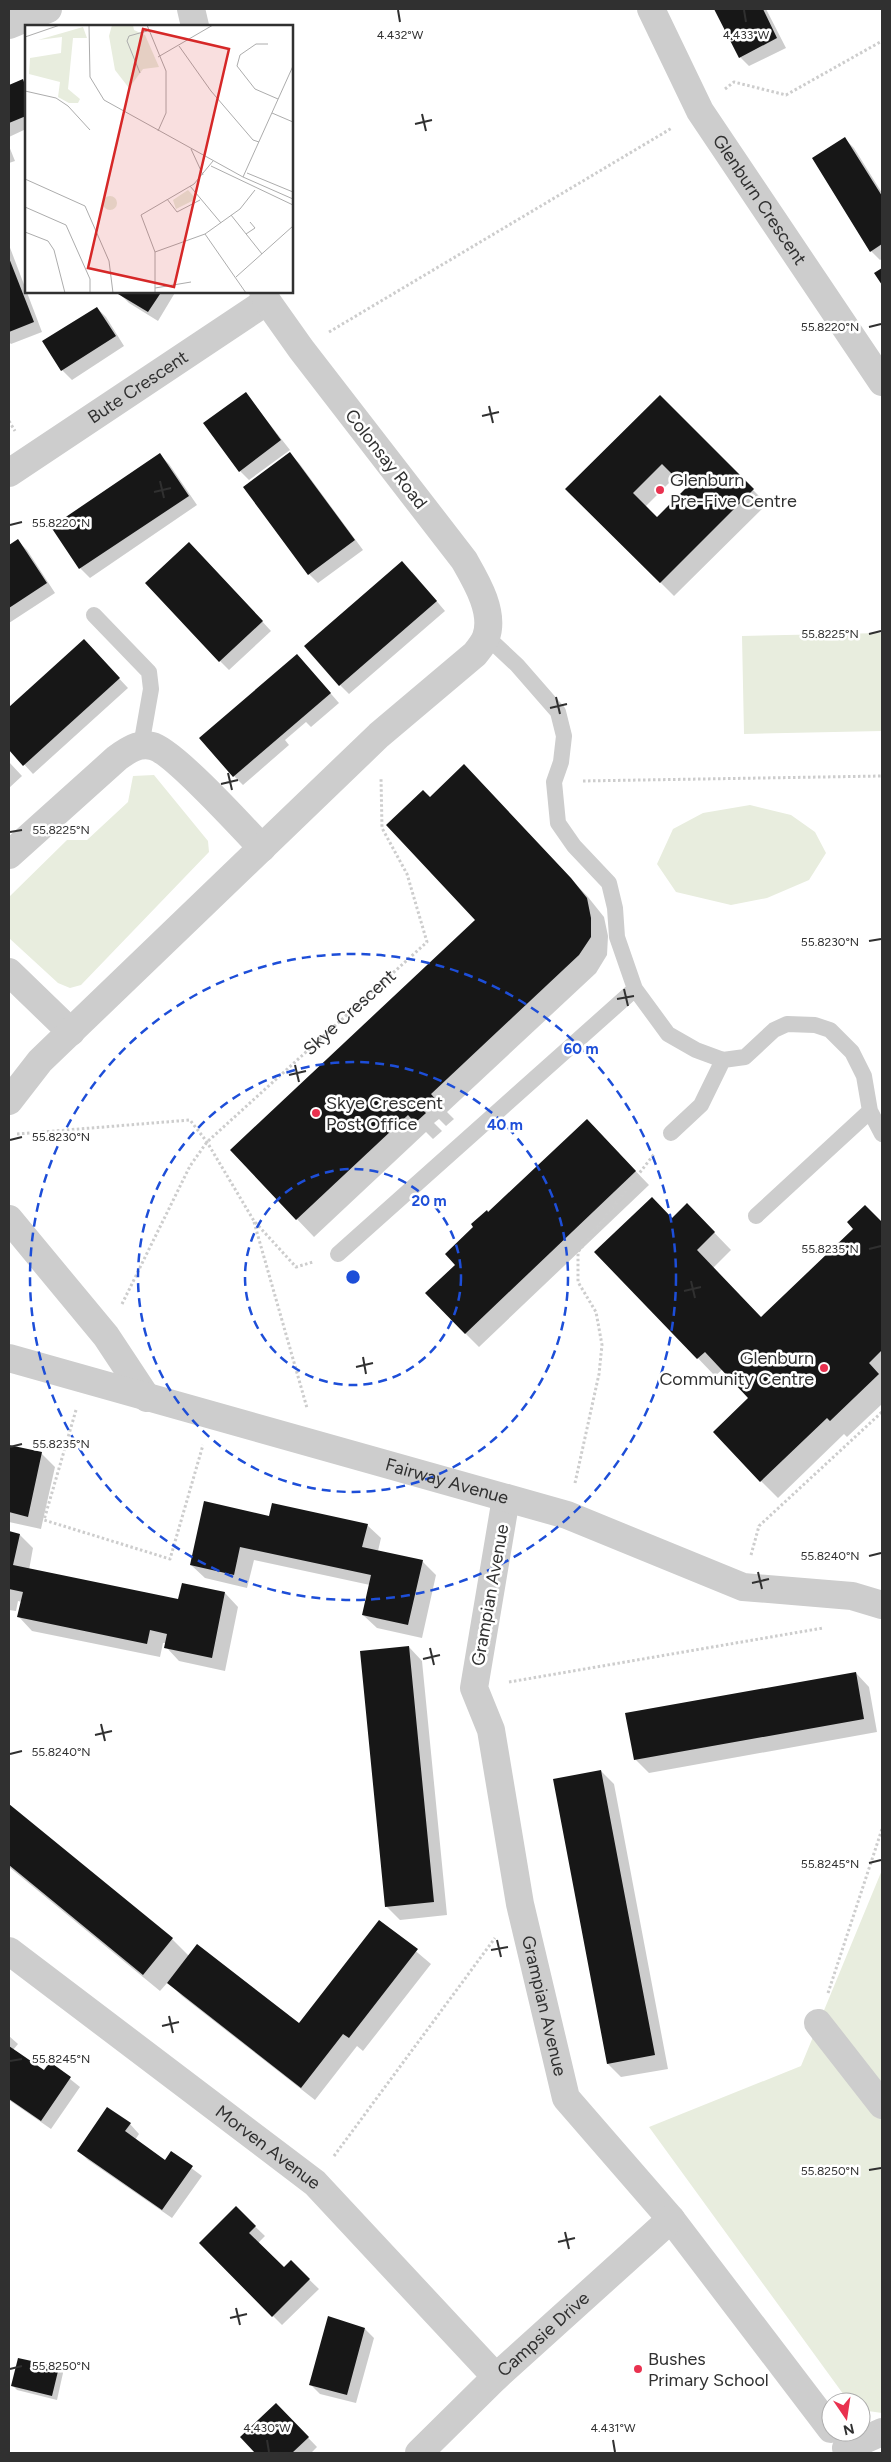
<svg xmlns="http://www.w3.org/2000/svg" width="891" height="2462" viewBox="0 0 891 2462" font-family="Figtree,sans-serif">
  <style>
    .green { fill: #e8edde }
    .shadow { fill: #0003; fill-rule: evenodd }
    .building { fill: #171717; fill-rule: evenodd }
    .lines { fill: none; stroke-linecap: round; stroke-linejoin: round }
    .path { stroke: #cdcdcd; stroke-width: 3; stroke-dasharray: 2.5 2.5; stroke-linecap: butt }
    .service { stroke: #cdcdcd; stroke-width: 16 }
    .minor { stroke: #cdcdcd; stroke-width: 28 }
    .tertiary { stroke: #cdcdcd; stroke-width: 28 }
    .ticks { fill: none; stroke: #303030; stroke-width: 2 }
    .ring { fill: none; stroke: #1d4ed8; stroke-width: 2.5; stroke-dasharray: 9 6 }
    .poi-dot { fill: #e9314f; stroke: #fff; stroke-width: 2 }
    .labels { text-anchor: middle; dominant-baseline: central; stroke-width: 5; stroke-linejoin: round; paint-order: stroke }
    .street-label { font-size: 18px; fill: #303030; stroke: #fff }
    .poi-label { font-size: 18px; fill: #303030; stroke: #fff; text-anchor: start }
    .inset-road { fill: none; stroke: #acacac; stroke-width: 1 }
    .view { fill: #d62828; fill-opacity: 0.15; stroke: #d62828; stroke-width: 2.5 }
    .inset-edge { fill: none; stroke: #303030; stroke-width: 2.5 }
    .ticks-label { font-size: 12px; text-anchor: middle; fill: #303030; stroke: #fff; stroke-width: 5; stroke-linejoin: round; paint-order: stroke }
    .centre { fill: #1d4ed8; stroke: #fff; stroke-width: 2.5 }
    .ring-label { font-size: 15px; text-anchor: middle; font-weight: bold; fill: #1d4ed8; stroke: #fff; stroke-width: 5; stroke-linejoin: round; paint-order: stroke }
  </style>
  <rect width="100%" height="100%" fill="#fff"/>
  <path class="green" d="M882,633V731L744,734L742,636Z
    M154,775L208,841L209,852L81,985L70,988L58,983L9,938V897L67,840H87L128,802L133,776Z
    M750,805L791,815L815,832L826,853L809,880L767,898L731,905L676,892L657,864L673,829L703,813Z
    M882,1870V2413L861,2410V2402H849L649,2127L801,2066Z"/>
  <path class="shadow" d="M715,9H766L786,48L749,66L740,57Z
    M22,81L26,84V129L9,137V86Z
    M845,139L854,148L882,193V259L880,260L871,251Z
    M9,146L15,161L9,163Z
    M9,245L42,332L11,344L9,342Z
    M121,291H176L158,321L129,303L120,294Z
    M97,308L106,317L124,346L72,380L62,370L44,342Z
    M246,394L290,450L249,480L240,471Z
    M660,397L767,504L674,596L567,489ZM676,476L687,488L657,518L645,507Z
    M290,454L299,463L363,550L318,583L309,574Z
    M160,455L169,464L197,505L90,578L80,568L53,527Z
    M18,541L27,550L55,593L9,623V547Z
    M199,553L271,631L229,670L220,661Z
    M412,572L445,611L349,694L340,685Z
    M84,641L128,688L33,774L9,748V709Z
    M297,655L339,703L311,727L306,722L285,740L289,745L243,785L234,776Z
    M9,762L22,776L9,788Z
    M481,783L588,897L604,917L608,936L607,955L596,973L447,1112L454,1119L446,1126L439,1119L434,1123L442,1131L433,1139L426,1132L314,1237L231,1150L477,920L430,799Z
    M600,1134L649,1185L479,1347L465,1333L457,1265L488,1214Z
    M865,1206L882,1223V1404L847,1437L844,1434L778,1498L761,1481L750,1398L723,1369L715,1376L596,1252L673,1219L704,1222L731,1250L713,1268L761,1319L855,1229Z
    M9,1446L41,1453L55,1467L41,1529L9,1522Z
    M270,1517L367,1525L381,1538L378,1551L422,1561L436,1575L422,1638L377,1628L363,1615L370,1585L254,1560L247,1588L205,1578L191,1565Z
    M9,1533L20,1535L33,1548L29,1570L179,1601L225,1593L238,1607L225,1671L179,1661L166,1647L167,1643H163L160,1657L32,1631L19,1617L22,1602L18,1601L16,1611L9,1610Z
    M409,1647L422,1661L447,1915L400,1920L386,1906Z
    M856,1673L869,1687L877,1732L649,1773L635,1759Z
    M601,1771L614,1784L668,2069L621,2077L608,2064Z
    M9,1806L172,1939L189,1956L299,2025L380,1921L431,1964L363,2051L357,2046L315,2100L182,1996L168,1982L160,1991L9,1867Z
    M9,2036L18,2044L13,2050L44,2071L50,2063L80,2087L51,2129L9,2100Z
    M130,2124L139,2134L135,2140L166,2161L171,2153L202,2176L172,2218L88,2160L79,2151Z
    M236,2208L265,2236L258,2243L284,2269L291,2262L319,2289L282,2325L200,2243Z
    M365,2329L374,2338L356,2403L320,2394L311,2385Z
    M59,2368L63,2373L57,2400L17,2390L13,2386Z
    M276,2404L317,2447L311,2453H257L242,2437Z"/>
  <path class="building" d="M714,9H763L777,38L739,58Z
    M23,79L26,88V116L9,123V85Z
    M845,137L882,196V244L870,252L812,158Z
    M9,258L34,322L9,332Z
    M882,268V285L874,273Z
    M120,291H162L148,312L118,294Z
    M97,307L116,336L61,371L42,341Z
    M246,392L281,440L239,472L203,423Z
    M660,395L754,489L660,583L565,489ZM662,464L686,488L657,517L633,493Z
    M290,452L355,540L308,575L243,487Z
    M160,453L189,496L79,569L51,527Z
    M18,539L47,583L9,608V545Z
    M189,542L263,621L219,662L145,583Z
    M402,561L437,601L339,686L304,646Z
    M84,639L120,678L23,766L9,750V707Z
    M297,654L331,693L233,777L199,738Z
    M464,764L571,878L587,898L591,918V937L579,955L431,1094L438,1102L428,1110L422,1103L418,1106L426,1113L415,1123L408,1115L296,1220L230,1150L475,920L386,825L423,790L430,797Z
    M587,1119L636,1171L465,1334L425,1293L455,1265L445,1254L473,1227L471,1224L487,1210L488,1212Z
    M652,1197L672,1218L687,1203L715,1232L697,1250L761,1317L853,1229L847,1222L865,1205L882,1222V1350L869,1363L879,1374L830,1421L827,1418L760,1482L713,1432L748,1398L705,1352L697,1359L594,1252Z
    M9,1445L42,1452L28,1517L9,1512Z
    M204,1501L269,1516L272,1503L368,1524L362,1547L423,1560L408,1625L362,1615L371,1575L240,1547L234,1575L190,1565Z
    M9,1531L20,1534L13,1565L178,1599L182,1583L225,1592L212,1658L164,1648L167,1634L150,1630L147,1644L17,1617L23,1592L9,1589Z
    M409,1646L434,1902L385,1907L360,1651Z
    M856,1672L864,1719L634,1760L625,1713Z
    M601,1770L655,2055L607,2064L553,1779Z
    M9,1804L173,1938L143,1975L9,1865Z
    M379,1920L418,1949L349,2038L343,2034L301,2088L167,1983L197,1944L299,2023Z
    M9,2046L44,2070L50,2062L71,2077L41,2121L9,2099Z
    M107,2107L131,2123L125,2131L165,2160L171,2151L193,2166L162,2210L77,2151Z
    M236,2206L256,2226L249,2233L284,2267L291,2260L310,2279L272,2317L199,2243Z
    M328,2316L365,2328L347,2395L309,2385Z
    M18,2358L59,2367L52,2396L11,2386Z
    M276,2403L309,2437L292,2453H255L240,2437Z"/>
  <g class="lines">
    <g class="path">
      <path d="M725,89L734,82L786,95L882,41"/>
      <path d="M329,332L672,128"/>
      <path d="M9,421L15,431"/>
      <path d="M583,781L882,776"/>
      <path d="M17,1134L190,1120L207,1142L254,1221L296,1267L313,1262"/>
      <path d="M254,1222L307,1408"/>
      <path id="s1" d="M122,1304L190,1166L207,1142L427,942L407,874L382,828L381,778"/>
      <path d="M76,1410L44,1520L170,1559L203,1445"/>
      <path d="M575,1483L599,1374L602,1345L596,1312L578,1282V1252L655,1153"/>
      <path d="M751,1555L759,1526L882,1412"/>
      <path d="M509,1682L823,1628"/>
      <path d="M828,1993L882,1829"/>
      <path d="M334,2156L495,1938"/>
    </g>
    <path class="service" d="M94,615L149,672L151,689L141,746
      M486,636L517,665L558,712L564,736L561,762L554,782L558,823L574,846L609,883L615,908L617,937L635,989L668,1034L696,1050L723,1060L745,1057L774,1030L787,1024L815,1025L830,1030L852,1052L864,1076L870,1111L882,1134
      M671,1133L701,1105L723,1060
      M756,1216L870,1111
      M338,1254L635,989"/>
    <g class="minor">
      <path d="M191,9L195,26"/>
      <path id="s2" d="M651,9L700,111L882,382"/>
      <path d="M9,25L48,9"/>
      <path id="s3" d="M9,473L267,301"/>
      <path d="M9,855L117,758C128,750 138,743 152,746C172,750 244,829 262,848"/>
      <path d="M9,972L71,1032"/>
      <path d="M9,1101L40,1061L379,735L475,654C479,649 484,643 486,637C495,612 476,581 464,560L301,349L267,301L263,291"/>
      <path d="M9,1219L106,1336L147,1398"/>
      <path id="s4" d="M506,1498L474,1688L491,1730L520,1904L566,2098L671,2219L831,2429"/>
      <path id="s5" d="M9,1951L315,2183L496,2377"/>
      <path d="M818,2023L882,2105"/>
      <path d="M846,2448L882,2432"/>
      <path id="s6" d="M419,2453L496,2377L671,2219"/>
    </g>
    <path class="tertiary" id="s7" d="M9,1358L567,1515L743,1587L852,1596L882,1605"/>
  </g>
  <path class="ticks" d="M398,10L400,22M744,10L746,22M422,114L426,131M415,124L432,120M869,327L881,324M489,406L493,423M482,416L499,412M160,481L164,498M154,492L171,488M10,525L22,522M869,634L881,631M556,697L560,714M550,708L567,704M228,773L232,790M221,784L238,780M10,832L22,830M869,941L881,939M624,989L628,1006M617,999L634,996M295,1065L299,1082M289,1075L306,1071M10,1140L22,1137M869,1249L881,1246M691,1281L695,1298M684,1291L701,1287M363,1357L366,1374M356,1367L373,1363M10,1447L22,1444M869,1556L881,1553M758,1572L762,1589M752,1583L769,1579M430,1648L434,1665M423,1659L440,1655M101,1724L105,1741M95,1735L112,1731M10,1754L22,1751M869,1863L881,1860M497,1940L501,1957M491,1950L508,1947M169,2016L173,2033M162,2026L179,2022M10,2061L22,2059M869,2170L881,2168M565,2232L569,2249M558,2242L575,2238M236,2308L240,2325M230,2318L247,2314M10,2369L22,2366M267,2440L269,2452M613,2440L615,2452"/>
  <g class="ring">
    <circle cx="353" cy="1277" r="108"/>
    <circle cx="353" cy="1277" r="215"/>
    <circle cx="353" cy="1277" r="323"/>
  </g>
  <g class="poi-dot">
    <circle cx="660" cy="490" r="5"/>
    <circle cx="316" cy="1113" r="5"/>
    <circle cx="824" cy="1368" r="5"/>
    <circle cx="638" cy="2369" r="5"/>
  </g>
  <g class="labels">
    <g class="street-label">
      <text stroke="none"><textPath href="#s2" startOffset="220">Glenburn Crescent</textPath></text>
      <text stroke="none"><textPath href="#s3" startOffset="155">Bute Crescent</textPath></text>
      <text transform="translate(386 459) rotate(52)">Colonsay Road</text>
      <text stroke="none"><textPath href="#s1" startOffset="376">Skye Crescent</textPath></text>
      <text stroke="none"><textPath href="#s7" startOffset="455">Fairway Avenue</textPath></text>
      <text transform="translate(490 1595) rotate(-80)">Grampian Avenue</text>
      <text stroke="none"><textPath href="#s4" startOffset="519">Grampian Avenue</textPath></text>
      <text stroke="none"><textPath href="#s5" startOffset="325">Morven Avenue</textPath></text>
      <text stroke="none"><textPath href="#s6" startOffset="172">Campsie Drive</textPath></text>
    </g>
    <g class="poi-label">
      <text x="670" y="480">Glenburn<tspan x="670" dy="21">Pre-Five Centre</tspan></text>
      <text x="326" y="1103">Skye Crescent<tspan x="326" dy="21">Post Office</tspan></text>
      <text x="814" y="1358" text-anchor="end">Glenburn<tspan x="814" dy="21">Community Centre</tspan></text>
      <text x="648" y="2359">Bushes<tspan x="648" dy="21">Primary School</tspan></text>
    </g>
  </g>
  <g transform="translate(25 25)">
    <rect width="268" height="268" fill="#fff"/>
    <path d="M87,0H108L109,5L120,10L134,42L118,44L104,63L90,45L84,11ZM58,2L62,13H48L43,64L55,74L53,78H44L33,72L35,57L4,49L5,33L36,28L37,12L13,15ZM163,165L171,174L151,184L148,175ZM78 178a7 7 0 1 1 14 0a7 7 0 1 1-14 0Z" fill="#e8edde"/>
    <path class="inset-road" d="M64,0L65,52L79,75L218,152L268,174M122,0L141,46V88L133,106M0,12L35,0M243,19H231L215,30L212,41L230,64L253,74M154,21L186,66L228,115L234,117M133,32L188,0M115,48L102,16L104,11L122,6M0,66L31,73L43,81L65,105M247,88L268,97M166,124L178,150M186,141L268,180M222,148L268,167M218,152L268,41M0,154L60,181L84,236L88,268M165,161L196,198M142,174L152,187L175,175M0,182L41,200L65,254V268M206,190L237,229M0,207L23,216L29,225L40,268M180,209L221,268M221,209L230,203L225,197M130,227L180,209L215,184L230,165M211,252L268,201M130,263L166,257M130,268V227L116,190L169,159L188,136"/>
    <path class="view" d="M118,4L204,24L149,262L63,243Z"/>
    <rect width="268" height="268" class="inset-edge"/>
  </g>
  <g class="ticks-label">
    <text x="400" y="39">4.432°W</text>
    <text x="746" y="39">4.433°W</text>
    <text x="830" y="331">55.8220°N</text>
    <text x="61" y="527">55.8220°N</text>
    <text x="830" y="638">55.8225°N</text>
    <text x="61" y="834">55.8225°N</text>
    <text x="830" y="946">55.8230°N</text>
    <text x="61" y="1141">55.8230°N</text>
    <text x="830" y="1253">55.8235°N</text>
    <text x="61" y="1448">55.8235°N</text>
    <text x="830" y="1560">55.8240°N</text>
    <text x="61" y="1756">55.8240°N</text>
    <text x="830" y="1868">55.8245°N</text>
    <text x="61" y="2063">55.8245°N</text>
    <text x="830" y="2175">55.8250°N</text>
    <text x="61" y="2370">55.8250°N</text>
    <text x="267" y="2432">4.430°W</text>
    <text x="613" y="2432">4.431°W</text>
  </g>
  <circle cx="353" cy="1277" r="8" class="centre"/>
  <g class="ring-label">
    <text x="581" y="1054">60 m</text>
    <text x="505" y="1130">40 m</text>
    <text x="429" y="1206">20 m</text>
  </g>
  <rect width="891" height="2462" fill="none" stroke="#303030" stroke-width="20"/>
  <g transform="translate(846 2417) rotate(167)"><circle r="24" fill="#ffffff" stroke="#acacac"/>
  <path d="M0-4L9 19L0 12L-9 19Z" fill="#e9314f"/>
  <text y="-8" font-size="14" font-weight="bold" text-anchor="middle" fill="#303030">N</text>
  </g>
</svg>
